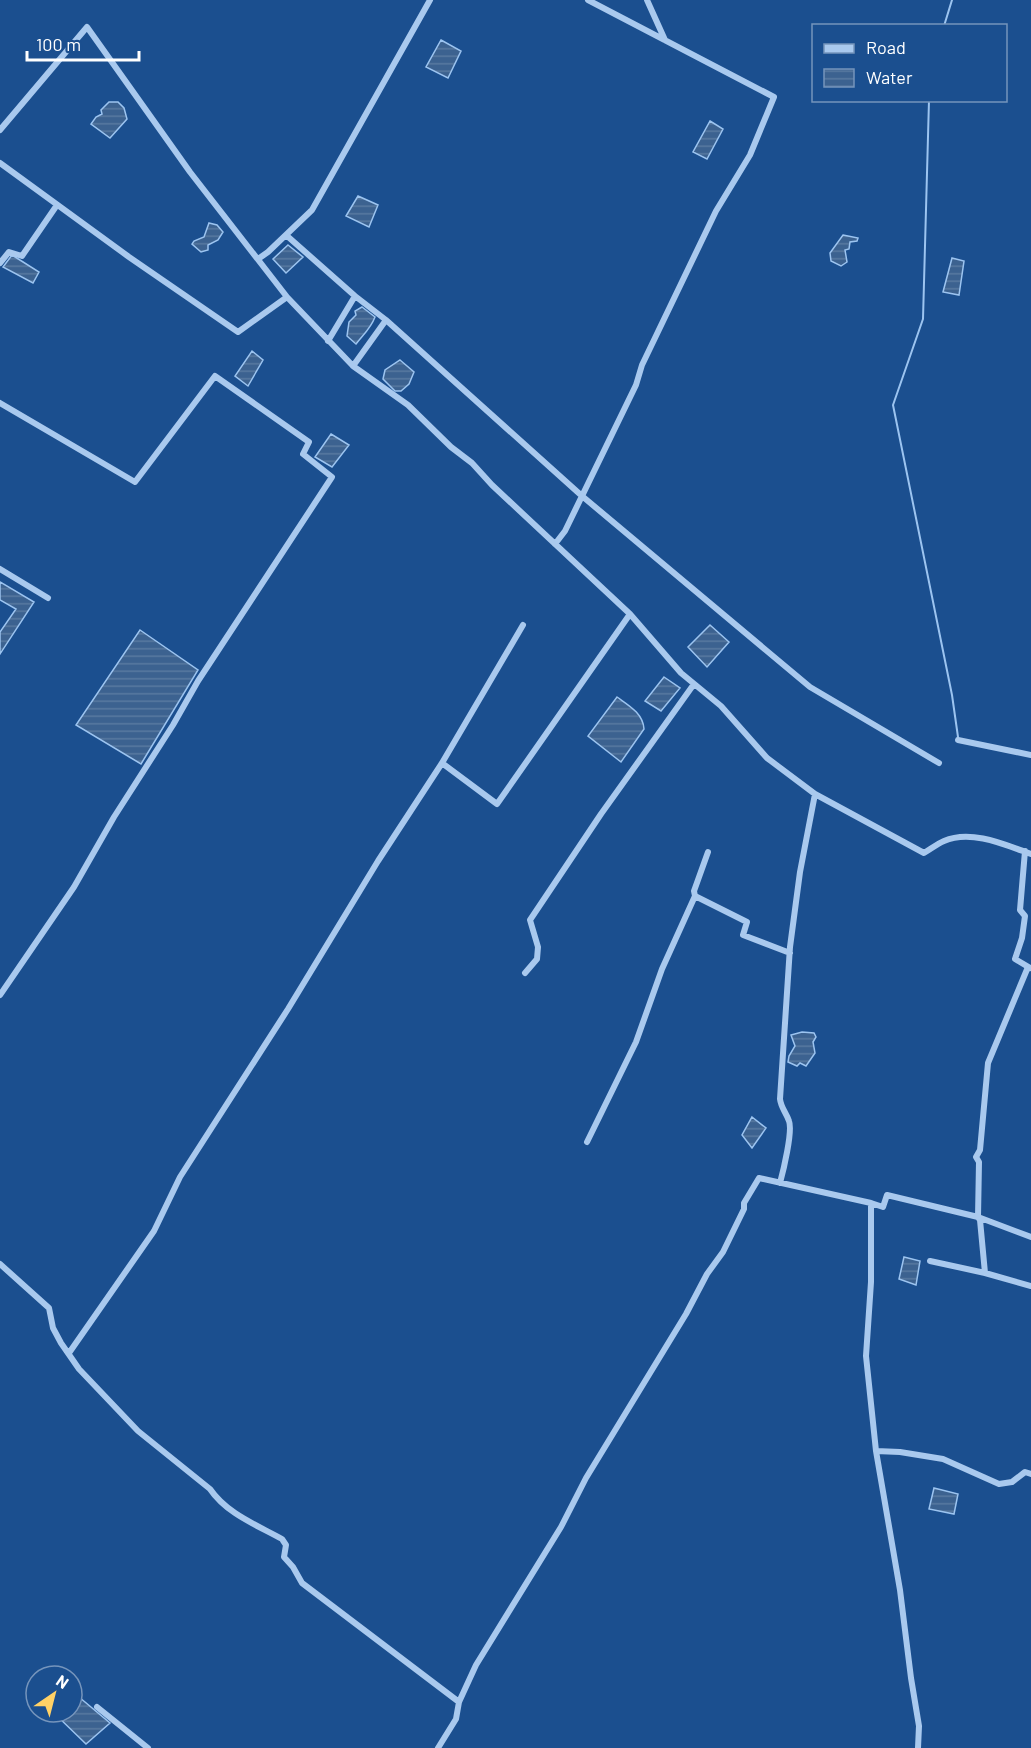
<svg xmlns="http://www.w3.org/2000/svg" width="1031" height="1748" viewBox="0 0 1031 1748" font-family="Barlow,sans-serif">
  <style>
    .water { fill: url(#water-rules); stroke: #9cc4f0; stroke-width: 1.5 }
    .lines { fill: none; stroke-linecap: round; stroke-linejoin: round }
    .stream { stroke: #9cc4f0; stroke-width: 2 }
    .street { stroke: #a9c9ee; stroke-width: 6 }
  </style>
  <defs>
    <pattern id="water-rules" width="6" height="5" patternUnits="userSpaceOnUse" patternTransform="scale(1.5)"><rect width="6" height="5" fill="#3c6290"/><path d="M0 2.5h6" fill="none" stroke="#597aa1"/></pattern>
  </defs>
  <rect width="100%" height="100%" fill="#1b4f8f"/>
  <path class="water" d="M441,40L461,51L448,78L426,67Z
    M109,102H118L124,108L127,119L110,138L91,124L96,117L102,114L101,110Z
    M710,121L723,129L707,159L693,152Z
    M358,196L378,205L369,227L346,216Z
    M209,223L217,225L223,232L218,240L208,245V250L201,252L192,244L194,241L204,237Z
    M843,235L858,238L857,241L850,242L849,249L845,250L847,262L841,266L831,261L830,253Z
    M288,245L303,257L286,273L273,259Z
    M12,255L39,272L33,283L3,267Z
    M952,258L964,261L959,295L943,292Z
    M362,307L375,317C371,328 363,335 356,344L347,336L349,322L356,315L355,311Z
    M252,351L263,360L248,386L235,376Z
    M400,360L414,372L409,384L401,391H395L383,379L385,370Z
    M331,434L349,445L332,467L315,457Z
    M0,582L34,602L0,654V632L16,609L0,600Z
    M710,625L729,642L707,667L688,647Z
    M140,630L198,670L141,764L76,725Z
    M664,677L680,688L661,711L645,701Z
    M617,697C628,705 643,713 644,729L621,762L588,736Z
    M802,1032L814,1033L816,1037L813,1042L815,1053L806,1066L800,1063L797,1066L788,1062L789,1056L795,1046L791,1035Z
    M752,1117L766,1128L752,1148L742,1135Z
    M904,1257L920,1261L916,1285L899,1279Z
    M934,1488L958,1494L954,1514L929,1509Z
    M73,1692L110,1723L86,1744L54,1713L72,1712Z"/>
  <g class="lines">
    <path class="stream" d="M944,26L952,0
      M929,100L923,319L893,405L952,695L958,737"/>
    <path class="street" d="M647,0L665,40
      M0,130L87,27L190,172L287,297L353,366L408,405L451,447L472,463L492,485L630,614L681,673L721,706L767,758L815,794L924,853C931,849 937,844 944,841C971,829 1006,845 1031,854
      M0,163L129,257L238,332L287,297
      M286,235L355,296L386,320L582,496L810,687L939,763
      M258,259L268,252L312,210L430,0
      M0,263L9,252L22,256L57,205
      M328,341L355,296
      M353,366L386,320
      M0,403L135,482L215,376L309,442L303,454L332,477L198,681L173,725L114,817L74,887L0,995
      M555,544L565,531L636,385L642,365L716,211L750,155L774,97L588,0
      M0,569L48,598
      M958,740L1031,755
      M442,763L523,625
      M1025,851L1020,910L1025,916L1022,938L1015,959L1030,968
      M695,896L747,922L743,935L790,953
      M525,973L537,959L538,947L530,920L601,814L694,684
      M587,1142L636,1042L662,969L695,896L694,891L708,852
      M780,1183C783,1172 793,1131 789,1121C786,1112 781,1108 780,1099L790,947L800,872L815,794
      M871,1203V1282L866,1356L876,1451L900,1590L911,1678L919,1726L918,1748
      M930,1261L985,1273L980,1220L978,1217L979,1162L976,1157L980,1150L988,1063L1028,967
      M0,1264L49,1308L53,1328L61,1343L79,1369L138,1431L210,1489C227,1514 257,1525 282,1539L286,1545L284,1557L293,1567L302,1583L459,1702
      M985,1273L1031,1286
      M69,1353L154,1231L180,1177L288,1009L378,861L442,763L497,804L630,614
      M876,1451L900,1452L943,1459L999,1484L1012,1482L1025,1472L1031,1474
      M97,1707L148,1748
      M438,1748L456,1719L459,1702L476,1665L561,1527L586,1478L686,1314L707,1274L723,1252L744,1209V1203L759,1178L871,1203L883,1207L887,1195L978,1217L1031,1237"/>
  </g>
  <rect x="812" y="24" width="195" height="78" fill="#1b4f8f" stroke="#7695bc" stroke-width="1.5"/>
  <rect x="824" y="44" width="30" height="9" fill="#a9c9ee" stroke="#7695bc" stroke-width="1.5"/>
  <text x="866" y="54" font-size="18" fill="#ffffff">Road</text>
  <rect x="824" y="69" width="30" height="18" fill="url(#water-rules)" stroke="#7695bc" stroke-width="1.5"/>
  <text x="866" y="84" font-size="18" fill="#ffffff">Water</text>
  <g transform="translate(54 1694) rotate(35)"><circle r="28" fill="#1b4f8f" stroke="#7695bc" stroke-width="1.5"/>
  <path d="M0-4.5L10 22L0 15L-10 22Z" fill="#ffd166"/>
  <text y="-9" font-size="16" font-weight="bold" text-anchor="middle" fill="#ffffff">N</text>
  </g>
  <path d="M27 51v9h112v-9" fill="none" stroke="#ffffff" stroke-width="3"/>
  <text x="36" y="51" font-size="18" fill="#ffffff" stroke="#1b4f8f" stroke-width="4.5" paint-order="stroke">100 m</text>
</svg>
